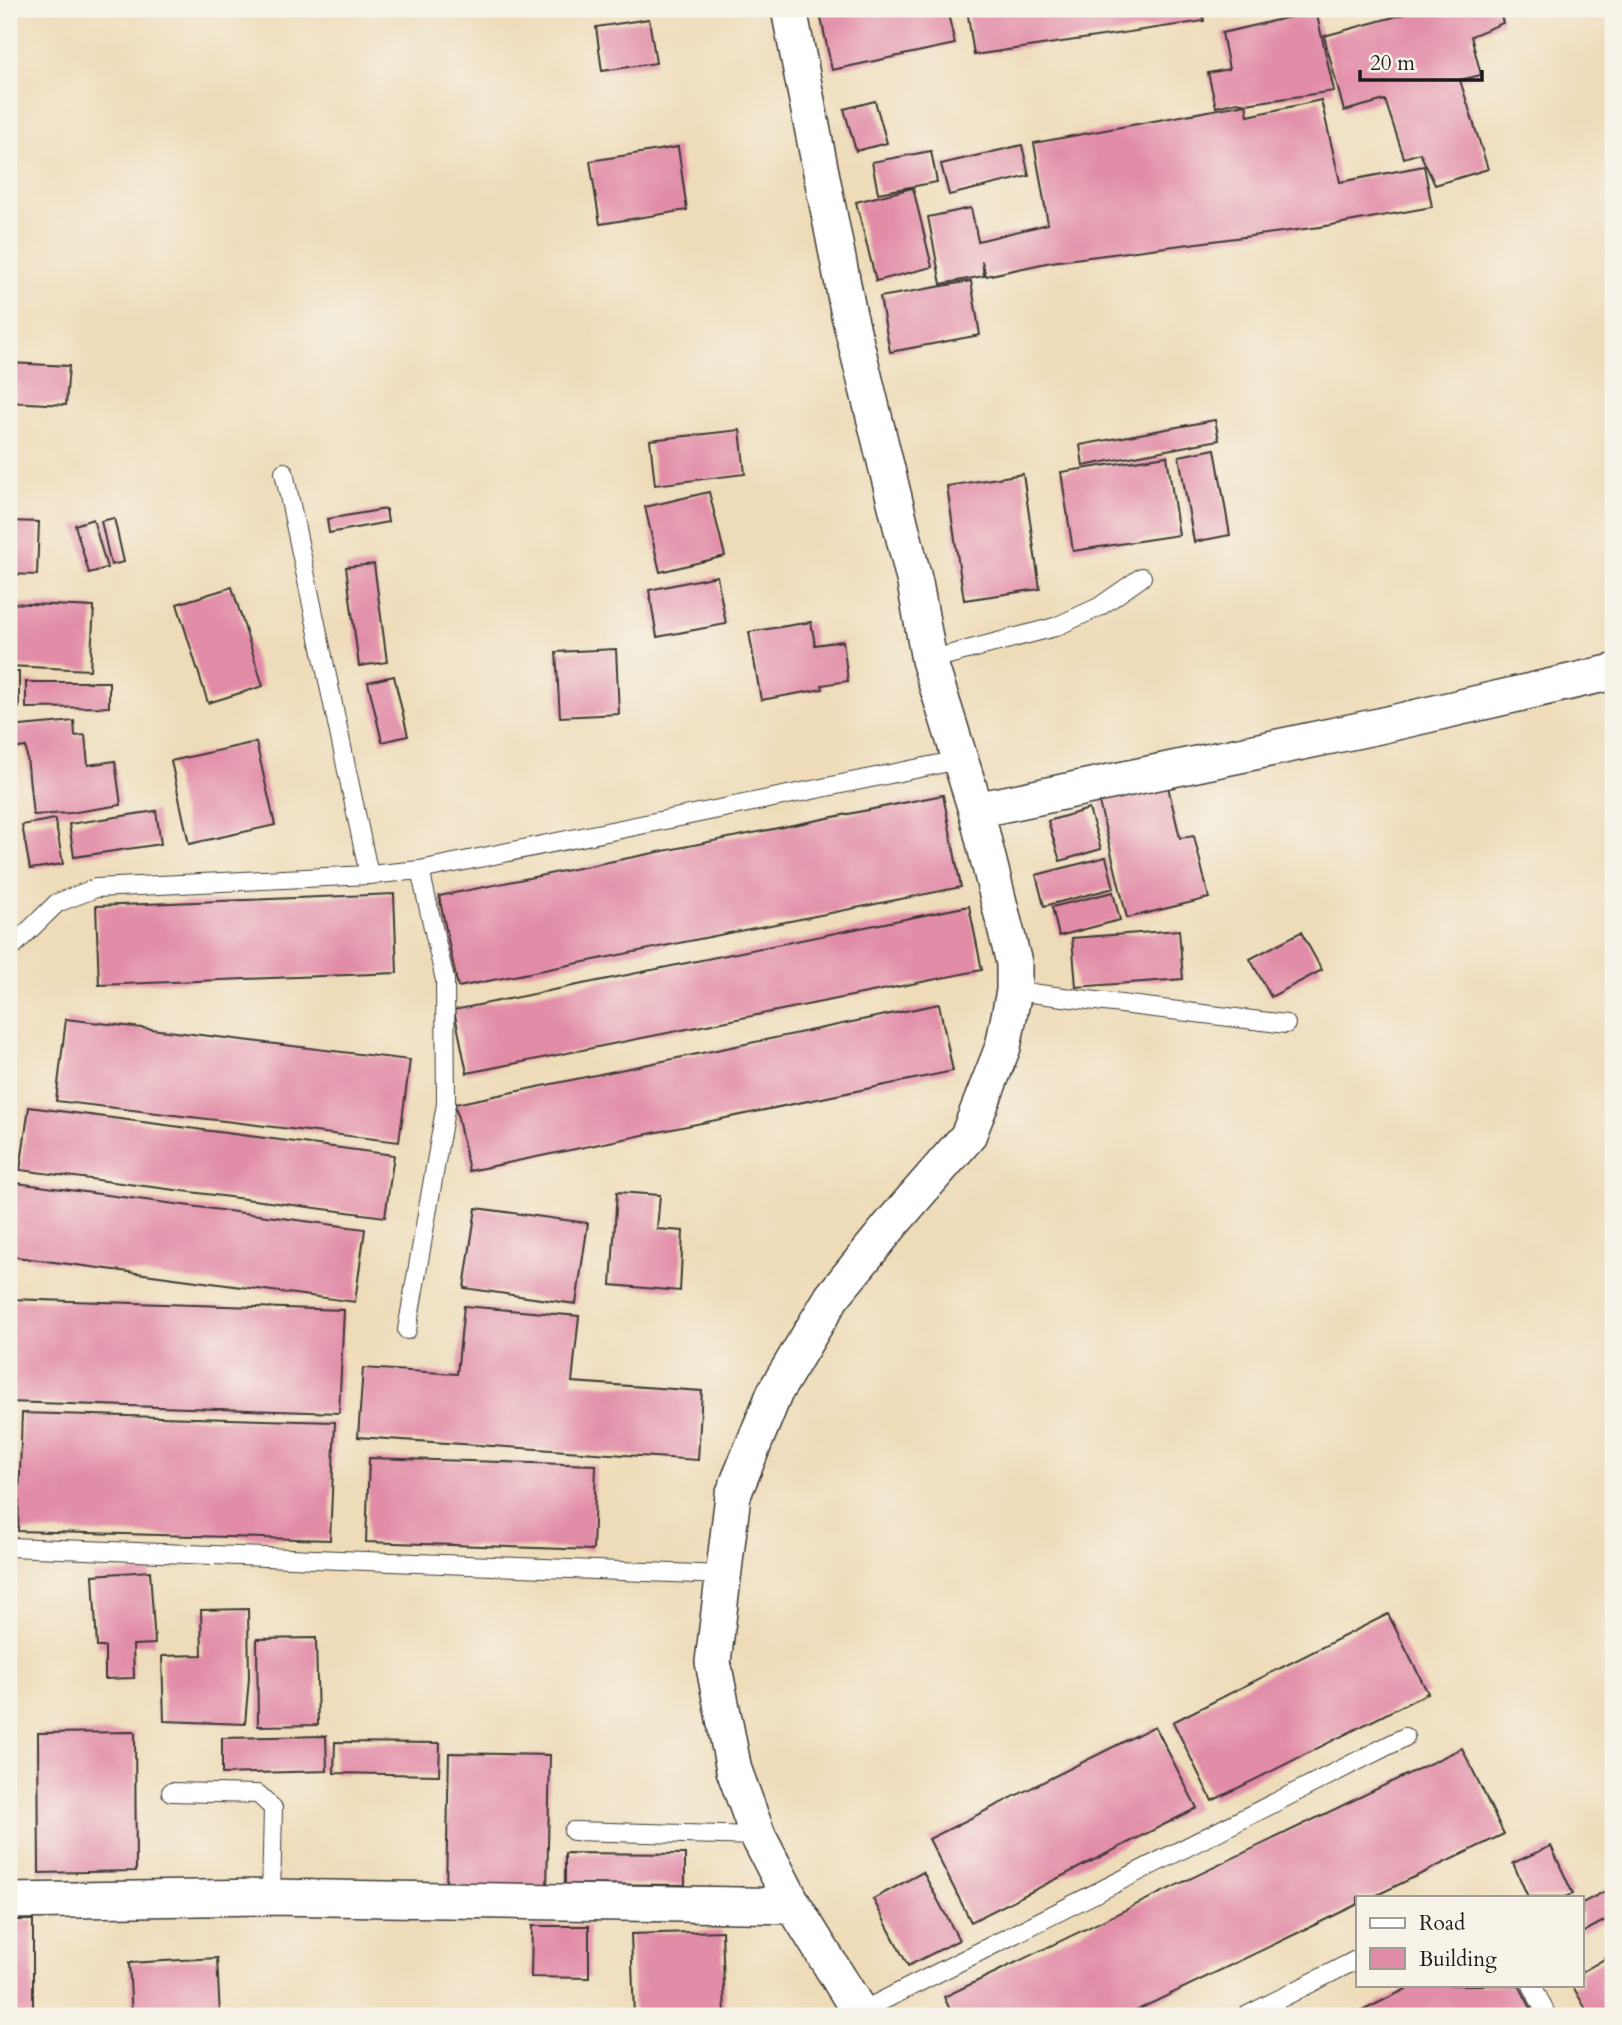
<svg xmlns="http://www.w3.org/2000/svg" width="1622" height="2025" viewBox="0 0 1622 2025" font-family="Cardo,serif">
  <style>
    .building { fill: #e28da8 }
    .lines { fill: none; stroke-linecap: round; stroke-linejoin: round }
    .lane-casing { stroke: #3c3934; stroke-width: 20 }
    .street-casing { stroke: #3c3934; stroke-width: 38 }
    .lane { stroke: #fff; stroke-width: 18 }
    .street { stroke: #fff; stroke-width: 35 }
  </style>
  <rect width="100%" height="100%" fill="#f7f3e8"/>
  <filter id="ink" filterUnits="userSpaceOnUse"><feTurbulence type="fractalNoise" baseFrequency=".0143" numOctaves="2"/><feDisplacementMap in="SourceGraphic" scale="14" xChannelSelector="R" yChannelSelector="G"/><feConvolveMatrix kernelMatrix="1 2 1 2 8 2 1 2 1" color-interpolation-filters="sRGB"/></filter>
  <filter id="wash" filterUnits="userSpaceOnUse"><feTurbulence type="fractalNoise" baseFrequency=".00686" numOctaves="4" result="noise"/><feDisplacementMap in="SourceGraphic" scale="28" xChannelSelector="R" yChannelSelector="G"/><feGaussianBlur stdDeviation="1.57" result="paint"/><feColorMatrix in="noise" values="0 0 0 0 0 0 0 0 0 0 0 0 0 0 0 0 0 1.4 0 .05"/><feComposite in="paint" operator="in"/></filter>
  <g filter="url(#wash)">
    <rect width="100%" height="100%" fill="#eedcb9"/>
    <g id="blocks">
      <path class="building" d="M819,9H947L955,44L832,70Z
        M967,9H1202L1204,21L974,55Z
        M1423,9H1499L1503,23L1471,36L1481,75L1460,80L1488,169L1435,185L1420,153L1404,158L1385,100L1344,111L1324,36Z
        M1316,11L1334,91L1246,104L1237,102L1216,107L1208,73L1229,69L1222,33Z
        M649,19L656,63L602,71L596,27Z
        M1321,100L1340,182L1424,166L1432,207L1320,227L1051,262L986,276L982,261L984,276L941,284L928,217L971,208L978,241L1048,224L1034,143L1246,104L1248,116Z
        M875,101L887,143L856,151L844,109Z
        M1022,145L1029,176L949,195L941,164Z
        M678,147L687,210L600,224L590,161Z
        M931,151L937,182L878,193L872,162Z
        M913,188L932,267L876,281L856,202Z
        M971,281L980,335L890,352L880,297Z
        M9,363L69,366L66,405L9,402Z
        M1215,420L1219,440L1083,466L1080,445Z
        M740,430L745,474L655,485L650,440Z
        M1215,449L1230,535L1194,542L1179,456Z
        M1167,456L1179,535L1073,551L1061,472Z
        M1023,474L1040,589L964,600L947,486Z
        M709,492L725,556L660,572L645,507Z
        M386,509L388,522L329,533L327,519Z
        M114,518L124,562L111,565L101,521Z
        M93,519L107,568L89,573L75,525Z
        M9,521L39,522L37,575L9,574Z
        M374,564L387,662L359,666L346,567Z
        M717,576L726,624L657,637L649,590Z
        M232,587L263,686L208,703L177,604Z
        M9,603L94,607L90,670L9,666Z
        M811,622L815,645L843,641L848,681L822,685L823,689L761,700L749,632Z
        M616,649L619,714L560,717L556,652Z
        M9,672H19V708H9Z
        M394,676L408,736L382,742L368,682Z
        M26,682H109V707L26,708Z
        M74,721L75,736L85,735L88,765L115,761L121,805L70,813L33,815L26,747L12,749L10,727Z
        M256,742L275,825L189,844L171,761Z
        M1166,778L1180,838L1194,836L1209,898L1127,918L1097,794Z
        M943,795L961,887L458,987L439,896Z
        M1089,809L1101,849L1060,861L1048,821Z
        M156,811L161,844L74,857L69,824Z
        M55,819L63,864L30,869L22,825Z
        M1106,857L1114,888L1044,906L1036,875Z
        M1113,892L1120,920L1059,936L1052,907Z
        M394,894L397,973L99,985L96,906Z
        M969,906L982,970L467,1073L454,1010Z
        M1179,930L1183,979L1076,987L1072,938Z
        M1301,932L1322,970L1271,997L1250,959Z
        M939,1004L953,1071L469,1171L455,1104Z
        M66,1019L410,1060L399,1142L56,1101Z
        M29,1107L394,1155L385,1217L20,1170Z
        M9,1182L365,1229L355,1302L9,1256Z
        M617,1192L660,1195L657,1229L683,1231L680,1291L611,1285Z
        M476,1208L588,1223L576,1304L464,1288Z
        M9,1299L344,1310L339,1413L9,1402Z
        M464,1306L579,1316L572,1382L702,1391L698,1460L358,1437L363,1368L457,1374Z
        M22,1413L335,1422L330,1540L18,1531Z
        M369,1458L596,1465L593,1550L366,1542Z
        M150,1571L155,1644L133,1645L134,1678L105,1679V1647H97L93,1575Z
        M248,1609L249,1678L245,1724L164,1721L162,1656L202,1655L201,1610Z
        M1388,1614L1428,1693L1212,1801L1173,1722Z
        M316,1638L318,1725L258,1726L257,1639Z
        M1155,1726L1197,1808L971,1922L929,1839Z
        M135,1732L136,1871L39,1873L38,1733Z
        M326,1736L327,1771L222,1774V1738Z
        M335,1742L440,1743L439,1775L334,1773Z
        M1462,1748L1504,1834L1373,1897H1358V1904L1125,2016H953L944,1997Z
        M449,1753L550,1755L547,1888L446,1887Z
        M1551,1846L1573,1894L1565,1897H1528L1513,1863Z
        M565,1853L685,1854V1885L565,1884Z
        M923,1872L959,1940L908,1966L873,1899Z
        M1613,1887V1916L1582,1933V1903Z
        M9,1920H33V2016H9Z
        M532,1926H589V1978L531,1977Z
        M722,1931L725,2016H634L631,1934Z
        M1613,1954V2016H1590L1572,1985H1582V1972Z
        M217,1958L220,2016H132L129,1963Z
        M1414,1985H1519L1535,2016H1352Z"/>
    </g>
  </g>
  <g filter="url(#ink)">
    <use href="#blocks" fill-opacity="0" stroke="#3c3934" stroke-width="2"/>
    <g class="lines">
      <g class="lane-casing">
        <path id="lane" d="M284,472L369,875
          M929,660L1055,627L1099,607L1142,577
          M9,950L57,903L96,888L369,875L420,870L959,760
          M1014,991L1286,1024
          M407,1330L446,1104L445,980L420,870
          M9,1547L723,1575
          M171,1792L258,1794L273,1808L271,1897
          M573,1831L758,1836
          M1532,1985L1547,2016
          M860,2012L1405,1737
          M1246,2016L1358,1959"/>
      </g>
      <g class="street-casing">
        <path id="street" d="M789,9L849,315L915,583L929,660L976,810L1014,963V991L1003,1047L968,1136L894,1221L832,1297L775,1392L733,1495L713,1662L734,1770L758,1836L794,1906L862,2016
          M976,810L1379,726L1613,672
          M9,1901L271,1897L794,1906"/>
      </g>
      <use href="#lane" class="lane"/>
      <use href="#street" class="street"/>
    </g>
  </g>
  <rect width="1622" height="2025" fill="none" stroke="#f7f3e8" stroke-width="35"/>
  <rect x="1356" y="1896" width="228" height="91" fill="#f7f3e8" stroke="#9f9d96" stroke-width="2"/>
  <rect x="1370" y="1918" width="35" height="10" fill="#ffffff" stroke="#9f9d96" stroke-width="2"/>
  <text x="1419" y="1930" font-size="21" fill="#1c1c1c">Road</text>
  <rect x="1370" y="1948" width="35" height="21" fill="#e28da8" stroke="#9f9d96" stroke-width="2"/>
  <text x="1419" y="1966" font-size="21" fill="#1c1c1c">Building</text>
  <path d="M1360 70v10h122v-10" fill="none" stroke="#1c1c1c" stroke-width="3.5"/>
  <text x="1370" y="70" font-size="21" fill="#1c1c1c" stroke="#f7f3e8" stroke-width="5" paint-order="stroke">20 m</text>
</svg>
